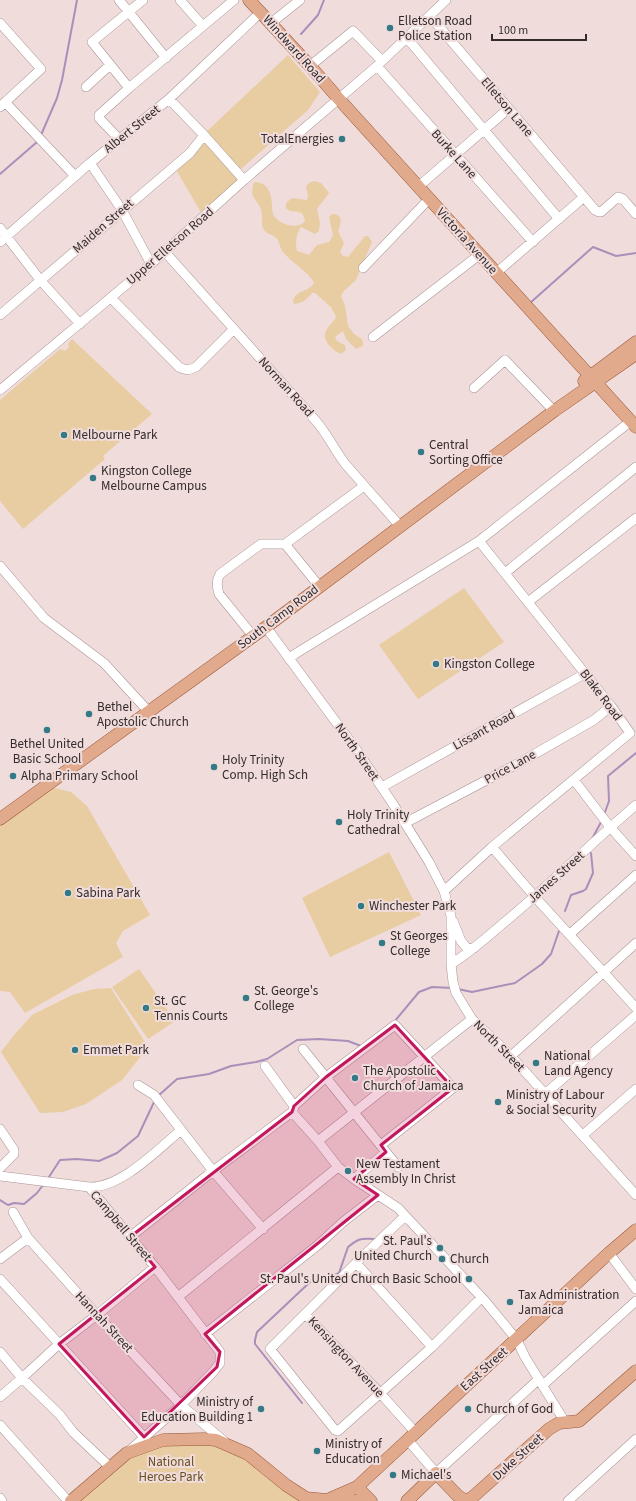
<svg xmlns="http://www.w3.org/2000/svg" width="636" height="1501" viewBox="0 0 636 1501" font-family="'Source Sans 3',sans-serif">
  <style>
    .green { fill: #e7cda1 }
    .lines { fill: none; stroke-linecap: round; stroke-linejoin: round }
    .stream { stroke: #a98fb9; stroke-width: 2 }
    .minor-casing { stroke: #a99596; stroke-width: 10 }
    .major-casing { stroke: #985938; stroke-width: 13 }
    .minor { stroke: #fff; stroke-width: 9 }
    .major { stroke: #e2aa8c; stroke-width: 12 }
    .marked { fill: #c2185b; fill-opacity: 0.2; stroke: #c2185b; stroke-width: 3; stroke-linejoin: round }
    .poi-dot { fill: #337a86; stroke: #f1dcdc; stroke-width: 1.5 }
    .labels { text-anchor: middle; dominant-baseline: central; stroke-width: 4; stroke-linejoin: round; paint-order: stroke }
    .poi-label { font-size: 13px; fill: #332b2c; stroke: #f1dcdc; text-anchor: start }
    .street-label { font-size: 13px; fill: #332b2c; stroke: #f1dcdc }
    .park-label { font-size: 13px; fill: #695021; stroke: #f1dcdc }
  </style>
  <rect width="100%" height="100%" fill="#f1dcdc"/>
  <path class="green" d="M288,55L320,92L308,110L241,169L235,166L204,134Z
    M205,141L240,179L202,214L175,168Z
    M314,181L321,183L329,193L317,209L320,223L319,231L315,234L301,227C296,235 295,242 297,251L309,255L317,245L329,242L333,235L329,217L332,214C344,214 341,224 338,231L344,243L340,252L343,256L348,257L365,236H368L372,242L356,280L343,292L341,296L345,306L348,326L354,334L362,339L363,343V346L356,349L346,339L343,331L335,337L337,341L345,345L346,350L341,354C333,351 321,340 326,331C328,326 334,322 336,317L331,307L315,293H312C307,299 303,303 294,304L293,301C296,289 311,292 314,282C306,270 292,263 283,252C279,247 280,240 274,236C270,234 267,234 264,230C260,225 263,221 262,215C262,206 255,201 252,194L253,184L255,182C268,183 271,192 272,204C272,207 272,211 273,214C278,224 297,231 305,221C303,206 293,216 286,208V203L292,198L307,200L308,195L306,187L309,183Z
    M72,339L152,414L103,456L105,459L23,529L0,501V400L60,349L65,351L69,347L68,344Z
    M464,588L504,642L418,699L379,645Z
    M50,787L71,792L87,806L150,915L123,931L116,943L123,957L25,1013L10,992L0,991V824Z
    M389,852L421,915L330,957L302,898Z
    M139,969L175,1021L148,1039L112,987Z
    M111,988L148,1047L122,1080L86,1104L63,1112L40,1113L1,1052L14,1035L32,1015L72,995L94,989Z
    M163,1436L226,1446L241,1453L305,1501H71L110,1469Z"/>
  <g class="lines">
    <path class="stream" d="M301,34L318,15L324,0
      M41,135L57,98L62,80L77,0
      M0,174L37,142
      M530,303L593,247L616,256L636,253
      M605,812L609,801L608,776L636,753
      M592,839L601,822
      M565,911L571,895L583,891L586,889L593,873L591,853
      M458,989L472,992L515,983L542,964L551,954L559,931
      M394,1022L419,992L432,987L452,988
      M158,1096L177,1079L209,1074L231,1066L256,1062L267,1059L297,1040L319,1039L348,1041L361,1046
      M47,1180L60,1160L77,1159L99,1161L117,1153L138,1136L155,1100
      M0,1200L8,1205L14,1203L24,1204L37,1193L43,1185
      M302,1403L255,1344V1340L257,1332L309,1283L318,1278L335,1275L339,1273L348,1247C361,1236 363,1239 377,1239"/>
    <g class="minor-casing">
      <path id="minor" d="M119,0L166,58
        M180,0L203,26
        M430,16L595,210L599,212H601L618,197L623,199L636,214
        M0,23L41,69L0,107
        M271,23L300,0
        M407,38L559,219
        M310,66L353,31L382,61
        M377,66L533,242
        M86,87L110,65
        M129,88L92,42L143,0
        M169,99L204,135L244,180
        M5,102L75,176
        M120,140L99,118V115L129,88L234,0
        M90,163L122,210L151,264
        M418,187L508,109
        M0,228L41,281L80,324
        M0,242L90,163L169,99L261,12
        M165,252L316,421C328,435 335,451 346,465L400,526
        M363,268L429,199
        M496,273L584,197
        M111,298L179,367C186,371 189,370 196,367L234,329
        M0,315L190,153L204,135
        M373,337L479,255
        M474,388L505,360L554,411
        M0,390L151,264L244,180L377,66L446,0
        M0,566L44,618L104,663L149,712
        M505,573L636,467
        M319,586L285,544L364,486
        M528,602L636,518
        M266,627L358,752L395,807L429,862L444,891L451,916V964L453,982L456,993L472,1019L511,1056L636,1195
        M253,636L219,594C217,586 216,581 220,574L261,544H285
        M289,659L295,654L479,541L631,421
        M574,780L610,827L636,856
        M382,787L586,673
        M405,823L519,763L594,720L611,706
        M492,847L535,897L636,1008
        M444,891L492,847L630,733L611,706L479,541
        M453,921L461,941L466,947L469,949L474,948
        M570,934L636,875
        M451,964C471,952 488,936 506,921C551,884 592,842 636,805
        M303,1049L398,1167
        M511,1056L636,943
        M265,1066L294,1106L293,1111
        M138,1085L154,1095L213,1171L263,1229
        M545,1094L636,1015
        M294,1106L326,1077L395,1025L453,1088L381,1145
        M292,1112L318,1141L338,1167L354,1179L398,1208L485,1301L517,1340L525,1357L565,1422
        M0,1129L14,1150V1154L0,1168
        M583,1135L636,1089
        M318,1141L472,1019
        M0,1176L89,1187L155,1267L220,1352V1363L213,1372L181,1405L130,1450
        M354,1179L386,1152
        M89,1187C121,1188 157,1150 180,1131
        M13,1212L28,1238L97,1315L181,1405L224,1441
        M405,1216L356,1263L270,1349L335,1430L338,1431L432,1347L481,1298
        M130,1237L213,1171L292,1112
        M609,1253L636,1289
        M0,1259L28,1238
        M356,1263L432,1347
        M0,1279L144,1437
        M178,1297L338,1167
        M305,1314L380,1393L415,1432
        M205,1334L318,1245L343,1222L378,1195
        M0,1352L22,1378L60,1415L73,1432L110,1467
        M543,1385L636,1301
        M0,1397L22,1378L59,1344L97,1315L155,1267
        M0,1425L68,1501
        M407,1439L436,1473L539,1379
        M0,1498L2,1501
        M568,1501L636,1439"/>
    </g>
    <g class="major-casing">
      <path id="major" d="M249,0L310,66L338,98L636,427
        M584,381L636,342
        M0,819L266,627L554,411L636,354
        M357,1487L371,1501
        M327,1500L357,1487L609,1253L636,1230
        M71,1501L127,1453L163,1440L204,1439L216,1440L248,1454L286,1485L306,1498L327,1500L358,1501
        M407,1501L436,1473L457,1495L464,1500L470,1499L475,1495L549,1429L559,1423L579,1421L636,1371"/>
    </g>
    <use href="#minor" class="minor"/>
    <use href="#major" class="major"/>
  </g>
  <path class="marked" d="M395,1025L453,1088L381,1145L386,1152L354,1179L378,1195L205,1334L220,1352L217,1367L144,1437L59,1344L155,1267L130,1237L292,1112L294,1106L326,1077Z"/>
  <g class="poi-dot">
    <circle cx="390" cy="28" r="4"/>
    <circle cx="342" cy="139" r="4"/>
    <circle cx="64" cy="435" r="4"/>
    <circle cx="421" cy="452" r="4"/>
    <circle cx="93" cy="478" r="4"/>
    <circle cx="436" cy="664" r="4"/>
    <circle cx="89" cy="714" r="4"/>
    <circle cx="47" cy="730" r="4"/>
    <circle cx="214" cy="767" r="4"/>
    <circle cx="13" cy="776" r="4"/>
    <circle cx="339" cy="822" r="4"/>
    <circle cx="68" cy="893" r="4"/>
    <circle cx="361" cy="906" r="4"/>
    <circle cx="382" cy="943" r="4"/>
    <circle cx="246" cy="998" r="4"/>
    <circle cx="146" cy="1008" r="4"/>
    <circle cx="75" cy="1050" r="4"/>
    <circle cx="536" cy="1063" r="4"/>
    <circle cx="355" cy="1078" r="4"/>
    <circle cx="498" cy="1102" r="4"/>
    <circle cx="348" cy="1171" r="4"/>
    <circle cx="440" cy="1248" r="4"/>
    <circle cx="442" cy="1259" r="4"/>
    <circle cx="469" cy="1279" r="4"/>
    <circle cx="510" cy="1302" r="4"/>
    <circle cx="261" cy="1409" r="4"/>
    <circle cx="468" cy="1409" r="4"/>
    <circle cx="317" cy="1451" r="4"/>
    <circle cx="393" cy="1475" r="4"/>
  </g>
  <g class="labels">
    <g class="poi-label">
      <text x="398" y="21">Elletson Road<tspan x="398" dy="15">Police Station</tspan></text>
      <text x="334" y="139" text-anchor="end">TotalEnergies</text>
      <text x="72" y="435">Melbourne Park</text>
      <text x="429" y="445">Central<tspan x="429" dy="15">Sorting Office</tspan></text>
      <text x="101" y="471">Kingston College<tspan x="101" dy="15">Melbourne Campus</tspan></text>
      <text x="444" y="664">Kingston College</text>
      <text x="97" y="707">Bethel<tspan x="97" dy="15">Apostolic Church</tspan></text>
      <text x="47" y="744" text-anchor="middle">Bethel United<tspan x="47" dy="15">Basic School</tspan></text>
      <text x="222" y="760">Holy Trinity<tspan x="222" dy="15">Comp. High Sch</tspan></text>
      <text x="21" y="776">Alpha Primary School</text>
      <text x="347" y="815">Holy Trinity<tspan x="347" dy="15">Cathedral</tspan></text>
      <text x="76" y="893">Sabina Park</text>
      <text x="369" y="906">Winchester Park</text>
      <text x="390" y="936">St Georges<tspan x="390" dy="15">College</tspan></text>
      <text x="254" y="991">St. George's<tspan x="254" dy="15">College</tspan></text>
      <text x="154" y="1001">St. GC<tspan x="154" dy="15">Tennis Courts</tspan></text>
      <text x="83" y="1050">Emmet Park</text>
      <text x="544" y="1056">National<tspan x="544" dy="15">Land Agency</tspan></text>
      <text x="363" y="1071">The Apostolic<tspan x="363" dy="15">Church of Jamaica</tspan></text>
      <text x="506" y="1095">Ministry of Labour<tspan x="506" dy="15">&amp; Social Security</tspan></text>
      <text x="356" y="1164">New Testament<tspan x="356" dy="15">Assembly In Christ</tspan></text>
      <text x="432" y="1241" text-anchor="end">St. Paul's<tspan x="432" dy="15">United Church</tspan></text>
      <text x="450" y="1259">Church</text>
      <text x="461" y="1279" text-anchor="end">St. Paul's United Church Basic School</text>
      <text x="518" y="1295">Tax Administration<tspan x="518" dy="15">Jamaica</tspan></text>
      <text x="253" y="1402" text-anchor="end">Ministry of<tspan x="253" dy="15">Education Building 1</tspan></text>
      <text x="476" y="1409">Church of God</text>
      <text x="325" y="1444">Ministry of<tspan x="325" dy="15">Education</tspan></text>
      <text x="401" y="1475">Michael's</text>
    </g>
    <g class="street-label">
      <text transform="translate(294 49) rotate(48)">Windward Road</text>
      <text transform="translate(507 107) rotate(50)">Elletson Lane</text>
      <text transform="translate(132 129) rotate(-39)">Albert Street</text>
      <text transform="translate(454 154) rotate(48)">Burke Lane</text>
      <text transform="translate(103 226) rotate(-41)">Maiden Street</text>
      <text transform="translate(467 241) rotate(48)">Victoria Avenue</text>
      <text transform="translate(170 246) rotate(-41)">Upper Elletson Road</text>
      <text transform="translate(286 387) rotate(48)">Norman Road</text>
      <text transform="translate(278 617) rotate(-37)">South Camp Road</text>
      <text transform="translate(601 695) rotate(53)">Blake Road</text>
      <text transform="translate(484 730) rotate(-29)">Lissant Road</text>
      <text transform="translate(357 752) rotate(55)">North Street</text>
      <text transform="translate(510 767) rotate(-29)">Price Lane</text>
      <text transform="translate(556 877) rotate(-42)">James Street</text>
      <text transform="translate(499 1046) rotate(45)">North Street</text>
      <text transform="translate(121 1226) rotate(50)">Campbell Street</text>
      <text transform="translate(104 1322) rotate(47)">Hannah Street</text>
      <text transform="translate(346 1357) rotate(47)">Kensington Avenue</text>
      <text transform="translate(484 1369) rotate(-42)">East Street</text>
      <text transform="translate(518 1457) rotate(-42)">Duke Street</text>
    </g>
    <g class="park-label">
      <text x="171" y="1462">National<tspan x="171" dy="15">Heroes Park</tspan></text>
    </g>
  </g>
  <path d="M492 34v6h94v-6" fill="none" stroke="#332b2c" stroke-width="2"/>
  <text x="498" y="34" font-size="12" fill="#332b2c" stroke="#f1dcdc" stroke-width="3" paint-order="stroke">100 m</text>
</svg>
